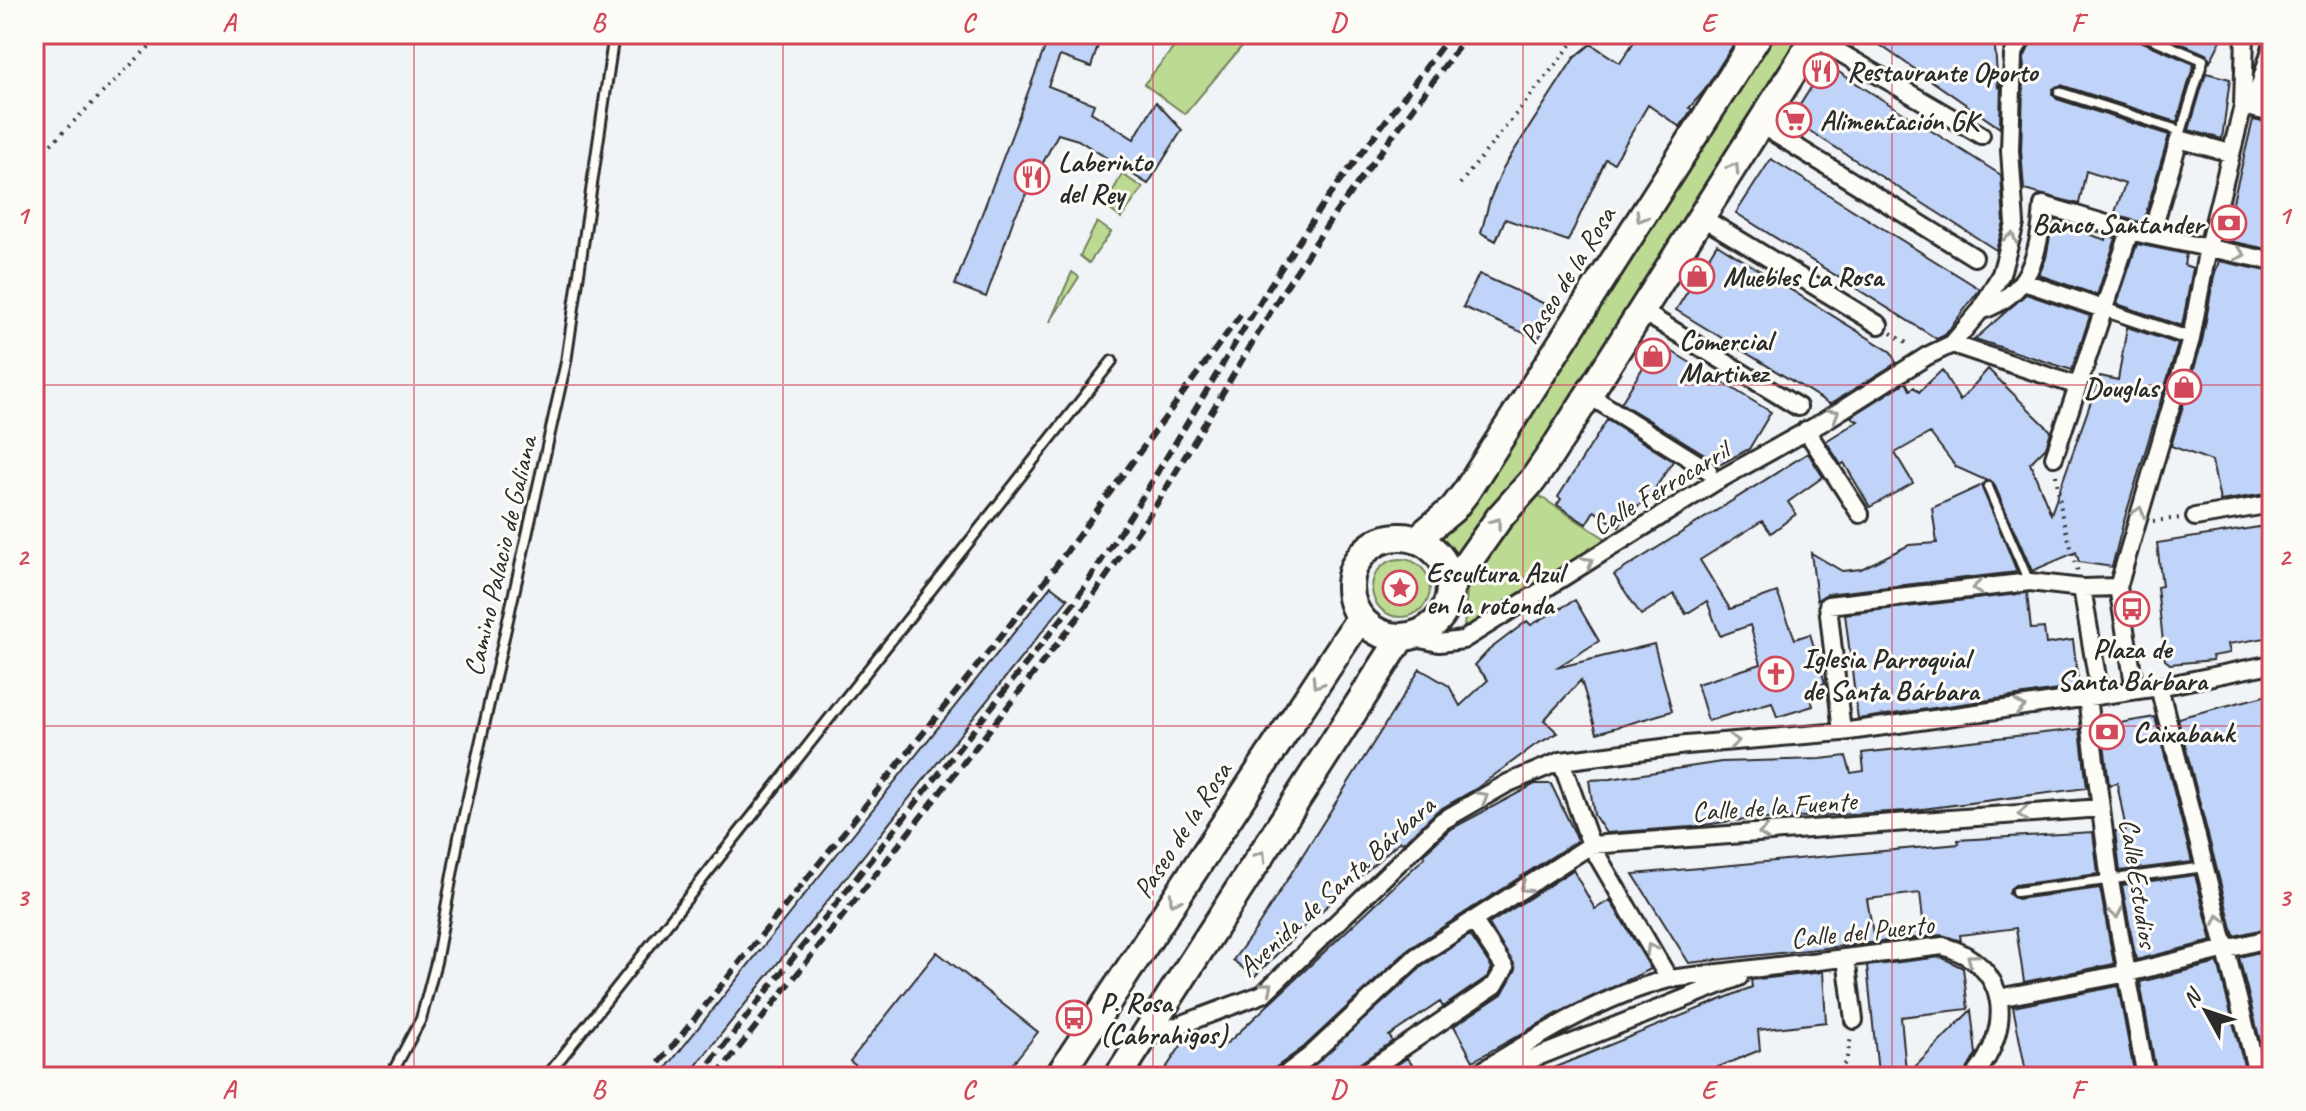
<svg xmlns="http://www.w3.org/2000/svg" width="2306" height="1111" viewBox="0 0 2306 1111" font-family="Caveat,sans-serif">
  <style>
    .green { fill: #bdda92; stroke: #74825e; stroke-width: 2 }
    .building { fill: #c0d3f8; stroke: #2b2b2b; stroke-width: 2; fill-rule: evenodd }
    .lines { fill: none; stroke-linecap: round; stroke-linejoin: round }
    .service-casing { stroke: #2b2b2b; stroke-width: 14 }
    .pedestrian-casing { stroke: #2b2b2b; stroke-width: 18 }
    .minor-casing { stroke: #2b2b2b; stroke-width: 22 }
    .primary-casing { stroke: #2b2b2b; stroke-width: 32 }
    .path { stroke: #2b2b2b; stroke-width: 4; stroke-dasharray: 2 6; stroke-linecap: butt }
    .service { stroke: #fdfcf7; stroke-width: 8 }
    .pedestrian { stroke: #fdfcf7; stroke-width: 12 }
    .minor { stroke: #fdfcf7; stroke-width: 16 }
    .primary { stroke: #fdfcf7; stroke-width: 26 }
    .rail { stroke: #2b2b2b; stroke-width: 6; stroke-dasharray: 12 6; stroke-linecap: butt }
    .oneway { stroke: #9e9e9b }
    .grid { fill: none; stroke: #d1495b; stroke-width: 2; stroke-opacity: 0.55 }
    .labels { text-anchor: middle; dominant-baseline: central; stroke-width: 6; stroke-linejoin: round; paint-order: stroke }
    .poi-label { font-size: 28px; font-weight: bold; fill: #2b2b2b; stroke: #fdfcf7; text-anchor: start }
    .street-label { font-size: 28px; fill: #2b2b2b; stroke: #fdfcf7 }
    .neatline { fill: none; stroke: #d1495b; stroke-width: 3 }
    .grid-label { font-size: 26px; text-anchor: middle; font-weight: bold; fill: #d1495b }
  </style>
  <rect width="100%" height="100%" fill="#f1f4f7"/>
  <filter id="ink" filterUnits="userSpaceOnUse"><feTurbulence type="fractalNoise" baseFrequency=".0125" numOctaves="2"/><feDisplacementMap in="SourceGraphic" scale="16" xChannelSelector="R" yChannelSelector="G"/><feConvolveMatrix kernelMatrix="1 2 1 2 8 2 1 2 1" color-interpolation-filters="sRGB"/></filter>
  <g filter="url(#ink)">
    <path class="green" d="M1185,34H1231L1243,45L1185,114L1144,84Z
      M1765,34H1808L1584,393L1460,560L1437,532Z
      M1122,174L1143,188L1121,218L1105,206Z
      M1097,222L1111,232L1089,263L1080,256Z
      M1072,272L1079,277L1050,322Z
      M1530,490L1606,539L1463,640L1467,589Z
      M1372 588a29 29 0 1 1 58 0a29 29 0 1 1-58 0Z"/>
    <path class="building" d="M1050,34H1102L1091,67L1060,56L1048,86L1094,104L1091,112L1134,139L1156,102L1182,130L1148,184L1078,140L1058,134L1014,218L986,297L955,285Z
      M1639,34H1740L1704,91L1689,108L1692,109L1680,127L1648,105L1614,163L1606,159L1568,241L1505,219L1496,241L1481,233L1490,199L1503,168L1574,58L1591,44L1620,63Z
      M1864,34H1994L1998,88L2001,81L2000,128Z
      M2035,34H2134L2138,40L2194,64L2177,122L2061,85L2053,89L2052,94L2057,99L2169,135L2143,223L2114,215L2125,184L2086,171L2079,204L2024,190L2021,150L2024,58Z
      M2159,34H2224L2210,62L2206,54Z
      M1826,64L2001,175L2004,223L1996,250L1791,119Z
      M2206,73L2230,79L2222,139L2189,130Z
      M2253,120L2272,124V250L2225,240L2224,238Z
      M1771,159L1980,289L1945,335L1937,339L1736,213Z
      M2053,220L2074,226L2073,229L2106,240L2107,236L2116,238L2097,295L2039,275L2046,258Z
      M1717,244L1891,352L1896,363L1830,404L1676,310Z
      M2137,244L2186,254L2184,265L2193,268L2182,326L2117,304Z
      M2219,261L2272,272V493L2220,501L2212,461L2171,446L2202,342L2214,276Z
      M1479,274L1556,309L1538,339L1463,307Z
      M2026,294L2090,316L2072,370L1975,339Z
      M2127,327L2178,344L2123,524L2112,567L2079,562L2076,552L2032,571L1994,484L1956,467L1930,433L1895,453L1913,483L1870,507L1844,463L1841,465L1826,441L1858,421L1851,417L1906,382L1910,390L1914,387L1919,392L1942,370L1960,401L1988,369L2051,431L2046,447L2030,463L2051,514L2100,376L2118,380Z
      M1658,343L1771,412L1749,449L1721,464L1621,403Z
      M1607,420L1673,461L1647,501L1644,499L1638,507L1636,505L1631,513L1628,512L1619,527L1594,511L1586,524L1557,505L1561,499L1558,497Z
      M1808,453L1823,477L1788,502L1796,514L1771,533L1762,521L1700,560L1730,609L1777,592L1795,639L1810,634L1825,683L1808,689L1813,706L1777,717L1772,702L1708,721L1697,684L1761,664L1750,625L1720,636L1707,601L1686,614L1674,594L1641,615L1614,575Z
      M1982,485L2017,572L1827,594L1817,600L1811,553L1842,571L1861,569L1909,545L1937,543L1932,508Z
      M2272,525V637L2228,644L2230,653L2212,656L2213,660L2170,664L2165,660L2157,587L2162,586L2157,543Z
      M1051,586L1068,599L687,1077H659Z
      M2027,593L2031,629L2044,628L2046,644L2073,640L2079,687L1858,719L1845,614Z
      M1575,600L1599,641L1556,668L1654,644L1672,711L1597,733L1581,680L1544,720L1558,733L1535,745L1477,788L1437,811L1408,839L1402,843L1400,841L1308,923L1254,977L1233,960L1256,929L1420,669L1449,686L1460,706L1488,680L1475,665L1489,650L1527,621L1531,625Z
      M2272,694V927L2234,936L2178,718Z
      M2155,717L2192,862L2120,871L2115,831L2126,830L2117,783L2109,785L2102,726Z
      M2080,729L2087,788L1907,811L1731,821L1691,827L1606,833L1594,815L1589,780L1610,779L1721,762L1820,759L1846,756L1851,773L1864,771L1862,753Z
      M1535,784H1551L1578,840L1410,948L1304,1047L1275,1068L1271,1077H1160L1187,1037L1202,1047L1206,1041L1216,1052L1233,1038L1425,857L1423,855L1449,830Z
      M2093,832L2098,874L2015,885L2010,889L2009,894L2017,899L2100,888L2114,964L2024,982L2016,928L1960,935L1961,941L1942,935L1689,963L1633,874L1959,844L1958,840ZM1920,893L1924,928L1873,934L1867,899Z
      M1573,870L1595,909L1610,900L1651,969L1562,1011L1473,1061L1454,1026L1502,994L1516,969L1489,924Z
      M2195,875L2212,941L2136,960L2122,885Z
      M1470,935L1492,968L1487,977L1443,1007L1440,1002L1389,1036L1393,1041L1353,1068L1348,1077H1300L1423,966Z
      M2272,949V1077H2269L2239,957Z
      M937,952L1038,1032L1002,1077H870L850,1061Z
      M1941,957L1963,968L1968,1009L1901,1017L1906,1071L1878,1073L1867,966Z
      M2218,963L2247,1077H2157L2140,982Z
      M1823,972L1826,1022L1758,1030L1760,1050L1711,1070L1661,1073L1662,1077H1592L1589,1071L1574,1077H1531L1752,987L1751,980Z
      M2118,986L2135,1077H2027L2013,1007Z
      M1971,1010L1976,1054L1963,1077H1905Z
      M1407,1058L1422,1077H1379Z"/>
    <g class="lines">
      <g class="service-casing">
        <path id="service" d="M2141,34L2203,60L2179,139
          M2059,92L2181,131
          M1988,487L2029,582
          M2016,892L2205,867
          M390,1077L421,1019L436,962L459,837L566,362L614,34
          M546,1077L1112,361"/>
      </g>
      <g class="pedestrian-casing">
        <path id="pedestrian" d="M2103,309L2191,339"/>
      </g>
      <g class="minor-casing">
        <path id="minor" d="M1815,38L1981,135
          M2243,106L2272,113
          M2253,108L2272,46
          M1761,125L1974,257
          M2230,153L2179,139L2151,236L2272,261
          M1703,218L1879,325
          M2024,282L2103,309
          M1980,311C2030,295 2040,252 2043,205L2130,231
          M1643,312L1798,407
          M1952,344L2078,386
          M1590,396L1708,470
          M1806,430L1860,514
          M2054,457L2130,231L2151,236
          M2195,517L2272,504
          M1411,637L1439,643L1463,640L1715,482L1821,423L1927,356L1952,344L1980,311L2001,274L2015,224L2010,150L2013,55L2024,34
          M2159,687L2258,1077
          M2135,690L2118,587L2191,339L2208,247L2243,106L2245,34
          M2100,695L2082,588L2118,587
          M2087,697L2110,881L2146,1077
          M1842,732L1828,605L2030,582L2082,588
          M1561,761L1591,845L1669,979L1943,946C2010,966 2014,1026 1974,1077
          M1846,958L1854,1020
          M1998,998L2128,973L2272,938
          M1145,1038L1263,994L1442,821L1508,783L1561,761L1686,745L1842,732L2159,687L2272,664
          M1282,1077L1311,1055L1416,957L1591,845L2101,808
          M1359,1077L1495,985L1505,968L1473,920
          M1472,1077C1534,1039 1598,997 1669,979
          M1501,1077L1527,1061L1739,977"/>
      </g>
      <g class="primary-casing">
        <path id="primary" d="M1350 587a50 50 0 1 1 100 0a50 50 0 1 1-100 0Z
          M1417,539L1453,509L1466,492L1759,34
          M1451,586L1499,518L1533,480L1551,454L1817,34
          M1058,1077L1360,618
          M1118,1077L1401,638"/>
      </g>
      <path class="path" d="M34,161L162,34
        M1460,184L1580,34
        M1891,333L1911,346
        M2056,475L2062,516L2078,572
        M2153,521L2181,518
        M1833,1077L1846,1062L1851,1037"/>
      <use href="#service" class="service"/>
      <use href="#pedestrian" class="pedestrian"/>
      <use href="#minor" class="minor"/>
      <use href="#primary" class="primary"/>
      <path class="rail" d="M648,1077L1045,581L1242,313
        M699,1077L1074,603L1145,493L1269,287L1323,204L1451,34
        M716,1077L1079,616L1158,502L1283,291L1334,215L1468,34"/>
    </g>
    <defs><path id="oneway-chevron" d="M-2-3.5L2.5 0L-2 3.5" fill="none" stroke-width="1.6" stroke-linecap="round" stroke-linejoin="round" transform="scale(2)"/></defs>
    <g class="oneway">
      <use href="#oneway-chevron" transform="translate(1734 168) rotate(-58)"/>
      <use href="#oneway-chevron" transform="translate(1641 217) rotate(122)"/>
      <use href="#oneway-chevron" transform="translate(2011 238) rotate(-75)"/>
      <use href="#oneway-chevron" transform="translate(2240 254) rotate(12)"/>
      <use href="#oneway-chevron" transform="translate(1834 414) rotate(-32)"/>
      <use href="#oneway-chevron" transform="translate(2139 512) rotate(-73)"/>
      <use href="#oneway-chevron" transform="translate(1496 523) rotate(-53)"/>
      <use href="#oneway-chevron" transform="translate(1588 562) rotate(-32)"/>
      <use href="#oneway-chevron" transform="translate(1977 588) rotate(174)"/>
      <use href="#oneway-chevron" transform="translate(1317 683) rotate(123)"/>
      <use href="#oneway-chevron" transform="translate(2020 707) rotate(-8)"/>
      <use href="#oneway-chevron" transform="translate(1734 741) rotate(-5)"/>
      <use href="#oneway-chevron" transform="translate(1483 797) rotate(-30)"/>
      <use href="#oneway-chevron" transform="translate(2023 814) rotate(176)"/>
      <use href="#oneway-chevron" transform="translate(1764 833) rotate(176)"/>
      <use href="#oneway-chevron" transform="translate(1261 856) rotate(-57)"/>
      <use href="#oneway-chevron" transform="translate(1525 887) rotate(147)"/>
      <use href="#oneway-chevron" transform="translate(1174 900) rotate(123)"/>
      <use href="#oneway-chevron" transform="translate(2116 913) rotate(79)"/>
      <use href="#oneway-chevron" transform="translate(2219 920) rotate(-104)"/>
      <use href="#oneway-chevron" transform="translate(1651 949) rotate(-120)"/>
      <use href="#oneway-chevron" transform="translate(1972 959) rotate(-144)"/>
      <use href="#oneway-chevron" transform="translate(1268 987) rotate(-40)"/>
    </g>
  </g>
  <path class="grid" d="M414,34V1077M783,34V1077M1153,34V1077M1523,34V1077M1892,34V1077M34,385H2272M34,726H2272"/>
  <defs>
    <g id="restaurant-ring" transform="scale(1.8)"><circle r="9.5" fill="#fdfcf7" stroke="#d1495b" stroke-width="1.5"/><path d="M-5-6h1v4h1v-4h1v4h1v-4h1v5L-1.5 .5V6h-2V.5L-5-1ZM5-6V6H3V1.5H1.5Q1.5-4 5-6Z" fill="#d1495b"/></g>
    <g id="supermarket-ring" transform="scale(1.8)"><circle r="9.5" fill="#fdfcf7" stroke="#d1495b" stroke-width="1.5"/><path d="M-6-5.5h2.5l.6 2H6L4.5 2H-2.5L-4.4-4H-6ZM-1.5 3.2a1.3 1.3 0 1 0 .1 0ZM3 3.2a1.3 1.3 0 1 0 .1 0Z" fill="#d1495b"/></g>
    <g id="bank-ring" transform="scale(1.8)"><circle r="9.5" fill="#fdfcf7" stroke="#d1495b" stroke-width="1.5"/><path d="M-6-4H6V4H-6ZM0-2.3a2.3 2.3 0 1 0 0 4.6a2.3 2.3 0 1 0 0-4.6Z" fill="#d1495b"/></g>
    <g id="shop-ring" transform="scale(1.8)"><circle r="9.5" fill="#fdfcf7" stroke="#d1495b" stroke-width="1.5"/><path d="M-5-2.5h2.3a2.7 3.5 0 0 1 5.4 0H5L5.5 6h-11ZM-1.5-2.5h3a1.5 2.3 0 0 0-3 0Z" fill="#d1495b"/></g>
    <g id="sight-ring" transform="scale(1.8)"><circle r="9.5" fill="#fdfcf7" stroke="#d1495b" stroke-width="1.5"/><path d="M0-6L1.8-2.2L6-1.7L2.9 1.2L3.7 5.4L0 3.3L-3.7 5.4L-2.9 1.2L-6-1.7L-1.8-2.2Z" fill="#d1495b"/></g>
    <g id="bus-ring" transform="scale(1.8)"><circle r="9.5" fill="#fdfcf7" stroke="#d1495b" stroke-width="1.5"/><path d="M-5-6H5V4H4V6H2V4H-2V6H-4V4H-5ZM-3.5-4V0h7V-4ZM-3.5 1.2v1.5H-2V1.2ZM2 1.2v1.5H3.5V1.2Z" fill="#d1495b"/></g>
    <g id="church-ring" transform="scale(1.8)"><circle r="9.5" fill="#fdfcf7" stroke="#d1495b" stroke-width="1.5"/><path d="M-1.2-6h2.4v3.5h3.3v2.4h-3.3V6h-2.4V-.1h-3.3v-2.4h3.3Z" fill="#d1495b"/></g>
  </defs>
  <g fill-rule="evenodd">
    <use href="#restaurant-ring" x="1821" y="71"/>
    <use href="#supermarket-ring" x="1794" y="120"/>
    <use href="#restaurant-ring" x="1032" y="177"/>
    <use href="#bank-ring" x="2229" y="223"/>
    <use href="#shop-ring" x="1697" y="276"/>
    <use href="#shop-ring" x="1653" y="356"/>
    <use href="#shop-ring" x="2184" y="387"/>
    <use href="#sight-ring" x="1400" y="588"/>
    <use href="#bus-ring" x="2132" y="609"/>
    <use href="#church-ring" x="1776" y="674"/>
    <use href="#bank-ring" x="2107" y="732"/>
    <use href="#bus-ring" x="1074" y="1018"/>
  </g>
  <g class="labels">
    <g class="poi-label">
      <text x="1847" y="71">Restaurante Oporto</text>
      <text x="1820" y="120">Alimentación GK</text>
      <text x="1058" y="161">Laberinto<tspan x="1058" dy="32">del Rey</tspan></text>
      <text x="2203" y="223" text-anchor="end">Banco Santander</text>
      <text x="1723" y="276">Muebles La Rosa</text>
      <text x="1679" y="340">Comercial<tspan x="1679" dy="32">Martinez</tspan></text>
      <text x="2158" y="387" text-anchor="end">Douglas</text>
      <text x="1426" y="572">Escultura Azul<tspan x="1426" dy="32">en la rotonda</tspan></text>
      <text x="2132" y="648" text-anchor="middle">Plaza de<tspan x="2132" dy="32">Santa Bárbara</tspan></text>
      <text x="1802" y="658">Iglesia Parroquial<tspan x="1802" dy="32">de Santa Bárbara</tspan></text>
      <text x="2133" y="732">Caixabank</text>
      <text x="1100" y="1002">P. Rosa<tspan x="1100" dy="32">(Cabrahigos)</tspan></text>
    </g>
    <g class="street-label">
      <text transform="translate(1567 275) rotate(-58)">Paseo de la Rosa</text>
      <text transform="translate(1660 488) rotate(-31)">Calle Ferrocarril</text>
      <text transform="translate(500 556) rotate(-77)">Camino Palacio de Galiana</text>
      <text transform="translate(1774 806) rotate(-4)">Calle de la Fuente</text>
      <text transform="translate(1182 830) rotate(-57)">Paseo de la Rosa</text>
      <text transform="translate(2139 883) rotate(81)">Calle Estudios</text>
      <text transform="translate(1336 886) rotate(-42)">Avenida de Santa Bárbara</text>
      <text transform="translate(1862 931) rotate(-6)">Calle del Puerto</text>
    </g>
  </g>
  <rect width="2306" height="1111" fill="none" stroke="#fdfcf7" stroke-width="88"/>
  <g transform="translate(2206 1011) rotate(310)" stroke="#fdfcf7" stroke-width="6" paint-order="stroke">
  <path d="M0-6L14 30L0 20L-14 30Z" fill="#2b2b2b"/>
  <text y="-12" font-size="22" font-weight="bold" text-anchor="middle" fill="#2b2b2b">N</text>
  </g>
  <rect x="44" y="44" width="2218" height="1023" class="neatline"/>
  <g class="grid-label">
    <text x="229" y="31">A</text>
    <text x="598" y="31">B</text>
    <text x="968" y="31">C</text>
    <text x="1338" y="31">D</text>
    <text x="1708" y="31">E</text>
    <text x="2077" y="31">F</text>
    <text x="22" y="224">1</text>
    <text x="2284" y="224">1</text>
    <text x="22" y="565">2</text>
    <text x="2284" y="565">2</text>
    <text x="22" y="906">3</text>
    <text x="2284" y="906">3</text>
    <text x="229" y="1098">A</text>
    <text x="598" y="1098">B</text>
    <text x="968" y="1098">C</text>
    <text x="1338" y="1098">D</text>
    <text x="1708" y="1098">E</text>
    <text x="2077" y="1098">F</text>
  </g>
</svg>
